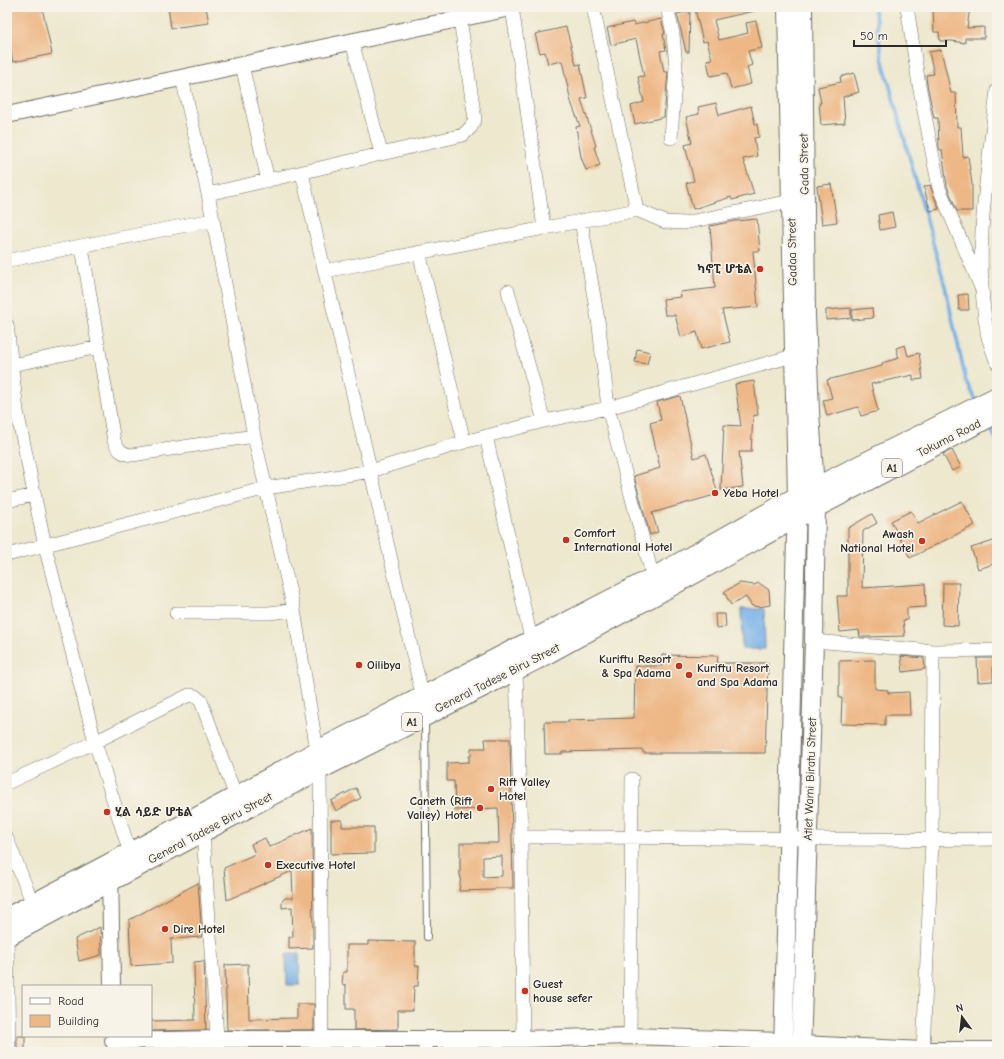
<svg xmlns="http://www.w3.org/2000/svg" width="1004" height="1059" viewBox="0 0 1004 1059" font-family="'Comic Neue','Noto Sans Ethiopic',sans-serif">
  <style>
    .water { fill: #78b1e8; stroke: #526e8a }
    .lines { fill: none; stroke-linecap: round; stroke-linejoin: round }
    .stream { stroke: #78b1e8; stroke-width: 3.5 }
    .building { fill: #eeb886; fill-rule: evenodd }
    .service-casing { stroke: #6f6d64; stroke-width: 8 }
    .minor-casing { stroke: #6f6d64; stroke-width: 14 }
    .tertiary-casing { stroke: #6f6d64; stroke-width: 18 }
    .secondary-casing { stroke: #6f6d64; stroke-width: 20 }
    .primary-casing { stroke: #6f6d64; stroke-width: 22 }
    .service { stroke: #fff; stroke-width: 6 }
    .minor { stroke: #fff; stroke-width: 13 }
    .tertiary { stroke: #fff; stroke-width: 16 }
    .secondary { stroke: #fff; stroke-width: 18 }
    .primary { stroke: #fff; stroke-width: 20 }
    .poi-dot { fill: #c8321e; stroke: #f7f3e8; stroke-width: 1.5 }
    .labels { text-anchor: middle; dominant-baseline: central; stroke-width: 3.5; stroke-linejoin: round; paint-order: stroke }
    .shield { fill: #f7f3e8; stroke: #686764; stroke-width: 1 }
    .shield-label { font-size: 11px; font-weight: bold; fill: #2b2b2b }
    .street-label { font-size: 12px; fill: #2b2b2b; stroke: #f7f3e8 }
    .poi-label { font-size: 12px; font-weight: bold; fill: #2b2b2b; stroke: #f7f3e8; text-anchor: start }
  </style>
  <rect width="100%" height="100%" fill="#f7f3e8"/>
  <filter id="ink" filterUnits="userSpaceOnUse"><feTurbulence type="fractalNoise" baseFrequency=".025" numOctaves="2"/><feDisplacementMap in="SourceGraphic" scale="8" xChannelSelector="R" yChannelSelector="G"/><feConvolveMatrix kernelMatrix="1 2 1 2 8 2 1 2 1" color-interpolation-filters="sRGB"/></filter>
  <filter id="wash" filterUnits="userSpaceOnUse"><feTurbulence type="fractalNoise" baseFrequency=".012" numOctaves="4" result="noise"/><feDisplacementMap in="SourceGraphic" scale="16" xChannelSelector="R" yChannelSelector="G"/><feGaussianBlur stdDeviation="0.9" result="paint"/><feColorMatrix in="noise" values="0 0 0 0 0 0 0 0 0 0 0 0 0 0 0 0 0 1.4 0 .05"/><feComposite in="paint" operator="in"/></filter>
  <g filter="url(#wash)">
    <rect width="100%" height="100%" fill="#ede8ce"/>
    <path class="water" d="M741,609H764L765,649H742Z
      M299,953L300,985H287L286,954Z"/>
    <g class="lines">
      <path class="stream" d="M874,7L882,58L945,286L966,381L976,400
        M989,425L997,441"/>
    </g>
    <g id="blocks">
      <path class="building" d="M7,7H42L52,54L13,62L7,34Z
        M168,7H206L209,23L171,28Z
        M704,7H754V11L714,20L719,40L748,33L746,23L756,21L762,48L748,51L752,65L747,67L751,84L731,89L727,73L710,76L707,60L712,59L707,41L703,42L695,9Z
        M933,7H970L967,28L984,27V38H965V43L952,41H940L939,32H934Z
        M690,11L689,52H686L677,14Z
        M661,19L665,34H663L666,50L660,51L664,72H668L664,117L635,124L631,106L644,102L638,77L644,76L636,39L611,45L607,28L633,22L634,25Z
        M566,27L576,65L580,64L587,98L581,99L596,146L594,147L600,165L586,170L581,157L576,127L580,126L571,102L562,61L548,64L545,52L540,53L535,34Z
        M941,50L951,93H956L957,127H961L963,157L968,156L972,184V211H957L947,186L942,150H940L939,148L938,118H934L927,84L926,75L934,74L929,52Z
        M854,73L859,92L843,97L845,123L821,125L819,103H821L818,87L841,82L840,77Z
        M716,103L719,115L751,106L755,124H757L759,137L754,138L757,156L743,159L754,194L732,200L731,197L693,209L686,183L694,181L685,145L692,143L686,117L699,114L698,107Z
        M831,184L837,222L822,224L817,186Z
        M930,185L939,209L930,211L924,187Z
        M892,212L895,227L880,230L878,215Z
        M757,219L760,251H753L758,307L722,310L730,342L701,349L697,332L681,337L675,315H665L663,299L681,297L680,292L715,288L710,226L735,221Z
        M968,294L969,310H959L958,295Z
        M851,308V318L826,320V310Z
        M872,308L873,318L852,320V310Z
        M905,345L908,356L919,353L923,379L913,380V375L871,384L878,411L861,416L858,407L827,416L823,400L832,398L827,380L882,366V363L899,358L896,348Z
        M637,349L650,352L647,364L635,362Z
        M754,381L758,415L753,416L751,452H739L743,487L721,490L724,425L741,426L735,384Z
        M680,396L694,458L706,454L718,494L652,513L658,532L650,535L634,476L660,468L650,423L661,420L657,402Z
        M952,450L961,467L952,471L943,454Z
        M962,501L975,525L910,558L891,521L911,511L918,523Z
        M872,514L877,523L863,531L862,588L925,584L926,607L907,608V620L903,621L905,636L865,637H860L859,630L840,632L837,596H848V528Z
        M997,540V563L978,569L971,548Z
        M740,583L754,585L759,583L769,590L770,605L759,607L752,606L746,597L731,605L724,592Z
        M943,583H959L958,626L942,625Z
        M715,614H725L726,627L716,628Z
        M662,655L718,656L717,663H768L765,753H643V750L562,752V754H545L544,722H568V720L634,718L635,666H662Z
        M901,656L924,658L925,669L903,672Z
        M977,658H993V681L978,682Z
        M875,660V689L888,690V693L909,692L910,715H885V725L841,724L842,698H839V661Z
        M485,739H510L513,888H495L494,890L459,891L461,876H460V843H499L498,808L455,810L454,781H447V763L469,762V756H471V748H486ZM502,856V876L483,877V857Z
        M356,788L361,798L336,811L331,801Z
        M331,820H342V827H374V853L331,854Z
        M312,828L313,948L289,949V937H293L292,907L282,908V901L285,898H293L292,871L227,900L224,868L255,854L251,844L265,838L269,847Z
        M198,883L202,937L171,939L172,963L131,966L129,920Z
        M100,927L101,955L79,961L75,939Z
        M368,941L415,942V966H419L418,986H414L413,1010H398V1029L354,1030V1009H346V985L342,984L343,972H347V945H368Z
        M204,961L206,1030L151,1031V1021L195,1020L194,962Z
        M248,964L249,1019L297,1018V1004H314V1030H227L225,965Z
        M17,1036H25V1052H17Z"/>
    </g>
  </g>
  <g filter="url(#ink)">
    <use href="#blocks" fill-opacity="0" stroke="#6f6d64" stroke-width="1"/>
    <g class="lines">
      <g class="service-casing">
        <path id="service" d="M425,720L427,937"/>
      </g>
      <g class="minor-casing">
        <path id="minor" d="M512,7L544,228
          M593,7L637,210
          M667,7L673,34L676,67L671,138
          M907,7L919,85L939,188L982,290
          M352,41L381,153
          M242,65L268,181
          M182,78L208,194L254,436L294,610L320,769L322,1052
          M997,90C988,172 972,255 988,337C990,345 994,354 997,363
          M302,173L424,703
          M208,194L463,135L471,127L475,119L460,19
          M581,221L599,326L608,408L653,578
          M82,247L114,441C118,450 122,454 132,455L254,436
          M419,252L464,442
          M7,262L10,260L212,220
          M325,271L637,210L665,222L684,223L791,201
          M508,291L544,421
          M7,325L17,411L45,546L95,742L130,853
          M12,365L99,347
          M486,436L533,648
          M7,501L34,495
          M7,555L267,488L371,471L464,442L544,421L608,408L793,356
          M176,613H269L294,610
          M814,641L933,651L997,650
          M516,669L521,837L523,1039
          M7,783L95,742L189,695L195,696L201,701L236,797
          M203,832L218,1052
          M521,837C680,836 838,841 997,839
          M7,839L33,904
          M7,937L9,1052
          M630,1036L632,779
          M425,1039V1052
          M923,1052L932,840L933,651"/>
      </g>
      <g class="tertiary-casing">
        <path id="tertiary" d="M7,115L514,7
          M110,870L112,986
          M113,1041L217,1039H523L630,1036L783,1041L801,1044L923,1050H997"/>
      </g>
      <g class="secondary-casing">
        <path id="secondary" d="M783,1052L797,497L787,7
          M801,1052L814,641L816,507L810,411L806,315L803,7"/>
      </g>
      <g class="primary-casing">
        <path id="primary" d="M7,918L236,797L316,752L653,578L797,497L997,397
          M7,936L320,769L537,659L797,517L997,413"/>
      </g>
      <use href="#service" class="service"/>
      <use href="#minor" class="minor"/>
      <use href="#tertiary" class="tertiary"/>
      <use href="#secondary" class="secondary"/>
      <use href="#primary" class="primary"/>
    </g>
  </g>
  <g class="poi-dot">
    <circle cx="760" cy="269" r="4"/>
    <circle cx="715" cy="493" r="4"/>
    <circle cx="566" cy="540" r="4"/>
    <circle cx="922" cy="541" r="4"/>
    <circle cx="359" cy="665" r="4"/>
    <circle cx="679" cy="666" r="4"/>
    <circle cx="689" cy="675" r="4"/>
    <circle cx="491" cy="789" r="4"/>
    <circle cx="480" cy="808" r="4"/>
    <circle cx="107" cy="812" r="4"/>
    <circle cx="268" cy="865" r="4"/>
    <circle cx="165" cy="929" r="4"/>
    <circle cx="525" cy="991" r="4"/>
  </g>
  <g class="labels">
    <g class="shield">
      <rect x="882" y="459" width="20" height="18" rx="3"/>
      <rect x="402" y="713" width="20" height="18" rx="3"/>
    </g>
    <g class="shield-label">
      <text x="892" y="468">A1</text>
      <text x="412" y="722">A1</text>
    </g>
    <g class="street-label">
      <text transform="translate(804 164) rotate(-91)">Gada Street</text>
      <text transform="translate(792 252) rotate(-91)">Gadaa Street</text>
      <text transform="translate(949 438) rotate(-27)">Tokuma Road</text>
      <text transform="translate(497 678) rotate(-27)">General Tadese Biru Street</text>
      <text transform="translate(810 779) rotate(-88)">Atlet Wami Biratu Street</text>
      <text transform="translate(210 828) rotate(-28)">General Tadese Biru Street</text>
    </g>
    <g class="poi-label">
      <text x="752" y="269" text-anchor="end">ካኖፒ ሆቴል</text>
      <text x="723" y="493">Yeba Hotel</text>
      <text x="574" y="533">Comfort<tspan x="574" dy="14">International Hotel</tspan></text>
      <text x="914" y="534" text-anchor="end">Awash<tspan x="914" dy="14">National Hotel</tspan></text>
      <text x="671" y="659" text-anchor="end">Kuriftu Resort<tspan x="671" dy="14">&amp; Spa Adama</tspan></text>
      <text x="367" y="665">Oilibya</text>
      <text x="697" y="668">Kuriftu Resort<tspan x="697" dy="14">and Spa Adama</tspan></text>
      <text x="499" y="782">Rift Valley<tspan x="499" dy="14">Hotel</tspan></text>
      <text x="472" y="801" text-anchor="end">Caneth (Rift<tspan x="472" dy="14">Valley) Hotel</tspan></text>
      <text x="115" y="812">ሂል ሳይድ ሆቴል</text>
      <text x="276" y="865">Executive Hotel</text>
      <text x="173" y="929">Dire Hotel</text>
      <text x="533" y="984">Guest<tspan x="533" dy="14">house sefer</tspan></text>
    </g>
  </g>
  <rect width="1004" height="1059" fill="none" stroke="#f7f3e8" stroke-width="24"/>
  <rect x="22" y="985" width="130" height="52" fill="#f7f3e8" stroke="#a5a39c"/>
  <rect x="30" y="998" width="20" height="6" fill="#ffffff" stroke="#a5a39c"/>
  <text x="58" y="1005" font-size="12" fill="#2b2b2b">Road</text>
  <rect x="30" y="1015" width="20" height="12" fill="#eeb886" stroke="#a5a39c"/>
  <text x="58" y="1025" font-size="12" fill="#2b2b2b">Building</text>
  <g transform="translate(962 1017) rotate(345)" stroke="#f7f3e8" stroke-width="3" paint-order="stroke">
  <path d="M0-3L7 15L0 10L-7 15Z" fill="#2b2b2b"/>
  <text y="-6" font-size="11" font-weight="bold" text-anchor="middle" fill="#2b2b2b">N</text>
  </g>
  <path d="M854 40v6h92v-6" fill="none" stroke="#2b2b2b" stroke-width="2"/>
  <text x="860" y="40" font-size="12" fill="#2b2b2b" stroke="#f7f3e8" stroke-width="3" paint-order="stroke">50 m</text>
</svg>
